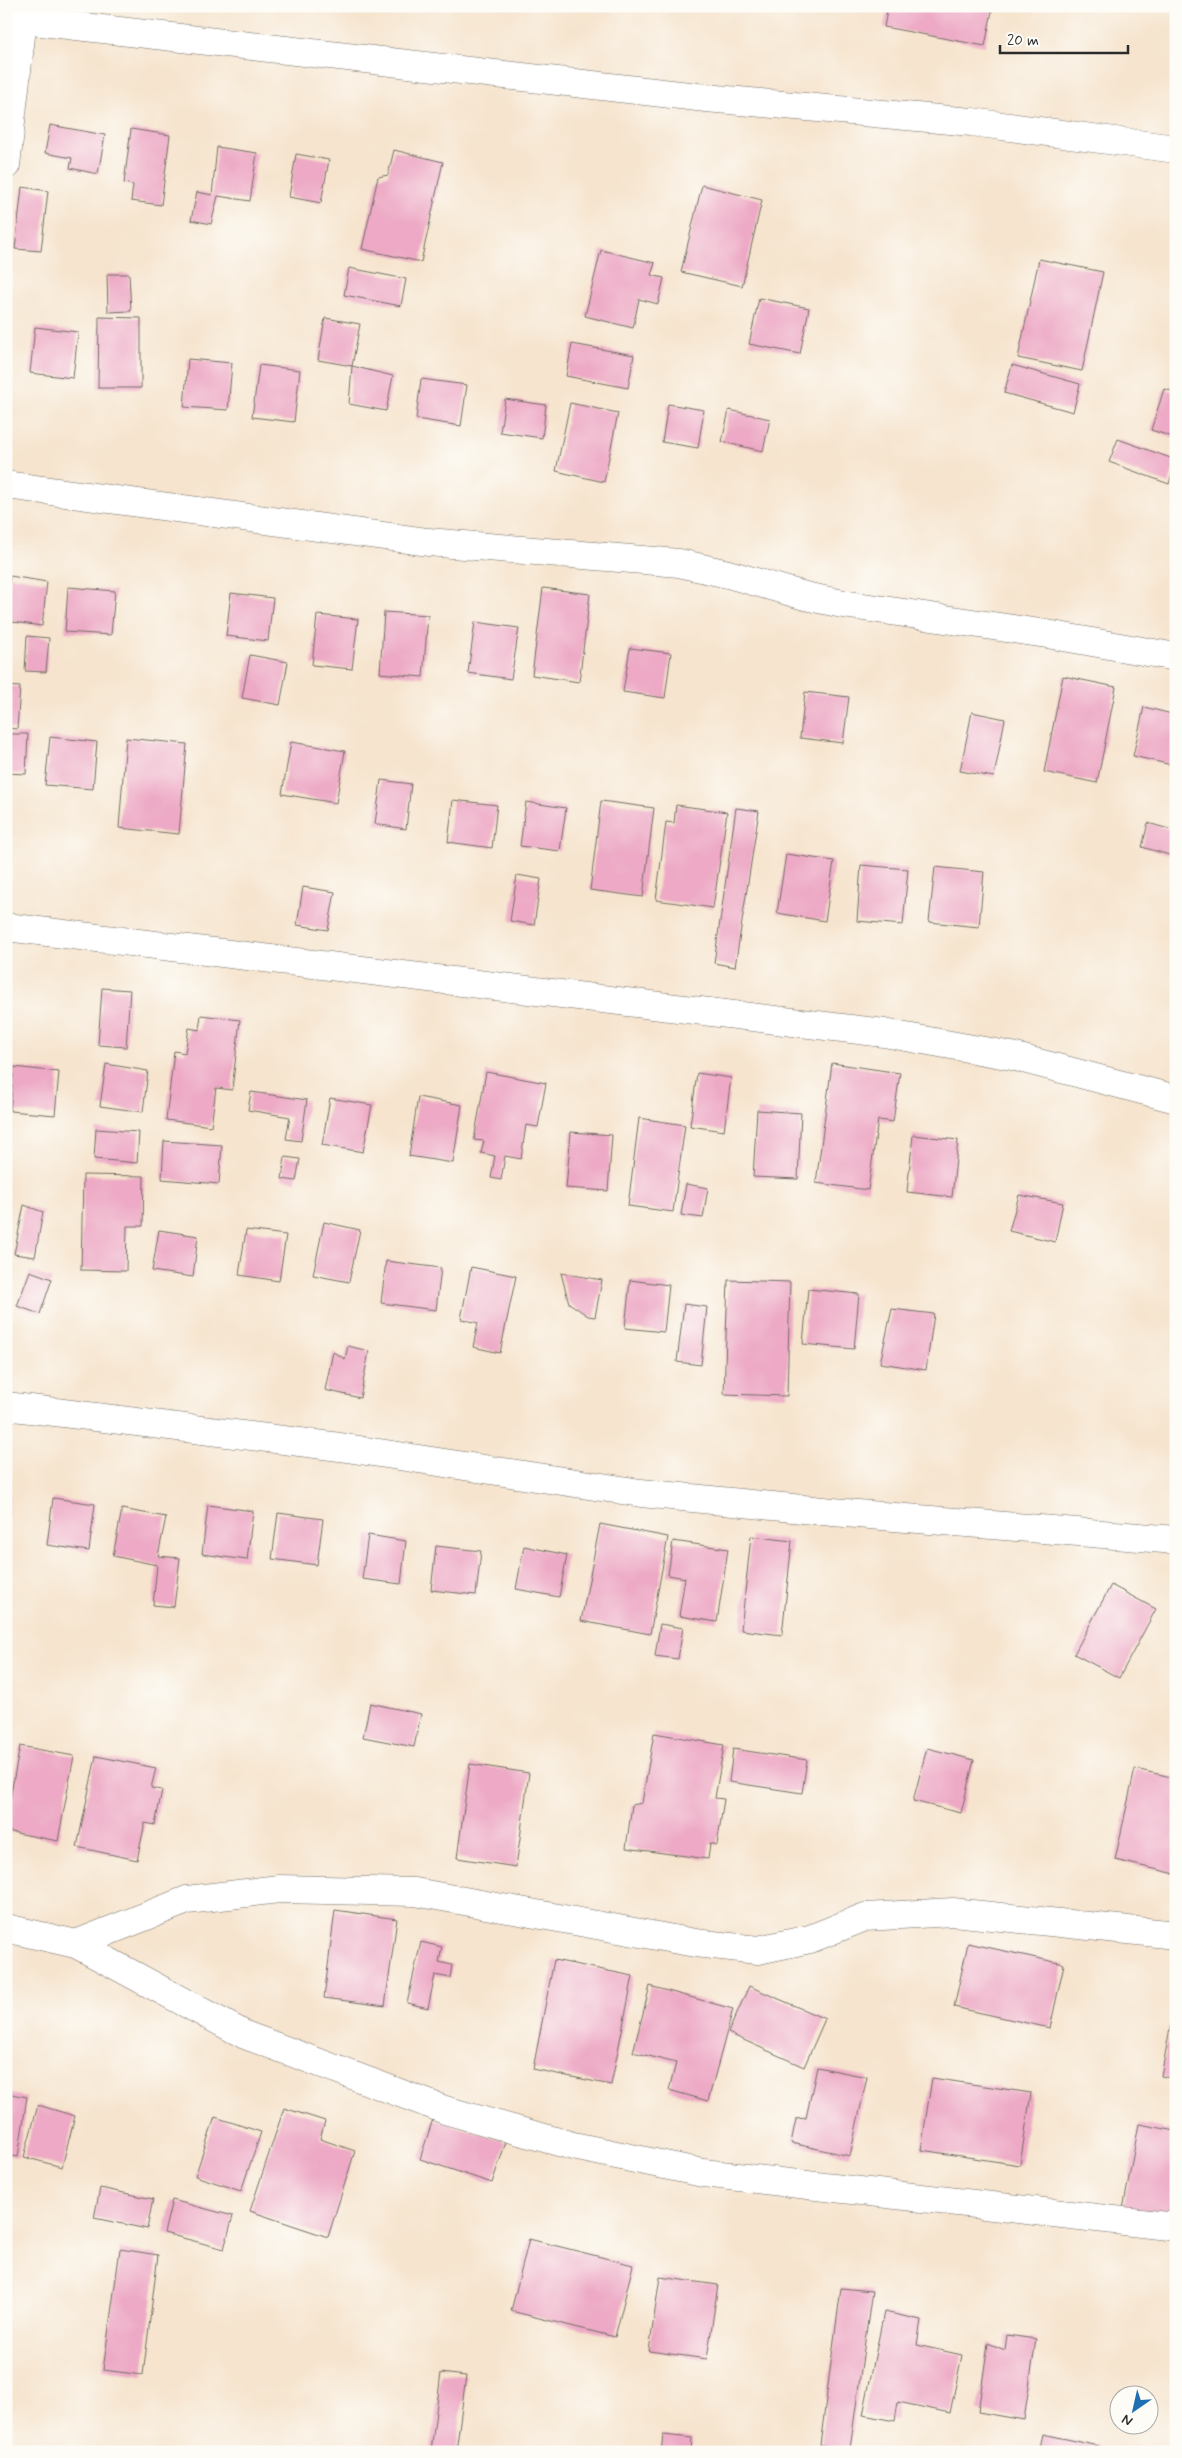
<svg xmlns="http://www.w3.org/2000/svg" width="1182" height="2458" viewBox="0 0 1182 2458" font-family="Mynerve,sans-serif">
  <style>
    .building { fill: #eda9c5 }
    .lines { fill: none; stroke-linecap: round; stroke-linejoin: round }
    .street-casing { stroke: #726c64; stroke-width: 29 }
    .street { stroke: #fff; stroke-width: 28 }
  </style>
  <rect width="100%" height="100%" fill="#fdfcf7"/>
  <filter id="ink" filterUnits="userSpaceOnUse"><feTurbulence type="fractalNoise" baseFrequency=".02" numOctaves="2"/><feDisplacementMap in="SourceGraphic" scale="10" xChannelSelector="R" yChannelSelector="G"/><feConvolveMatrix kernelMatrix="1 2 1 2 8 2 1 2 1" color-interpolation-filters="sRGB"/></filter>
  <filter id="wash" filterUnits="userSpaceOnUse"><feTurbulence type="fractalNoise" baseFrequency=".0096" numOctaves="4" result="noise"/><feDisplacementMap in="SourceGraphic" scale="20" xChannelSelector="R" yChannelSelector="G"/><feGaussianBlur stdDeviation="1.12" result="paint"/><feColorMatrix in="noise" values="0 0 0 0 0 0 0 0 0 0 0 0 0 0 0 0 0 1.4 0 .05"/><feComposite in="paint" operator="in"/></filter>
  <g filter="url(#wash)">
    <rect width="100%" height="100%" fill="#f6e4ce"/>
    <g id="blocks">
      <path class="building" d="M888,6H993L985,46L884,27Z
        M50,125L105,135L98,174L70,168L72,158L45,153Z
        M131,129L170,135L161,205L131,201L133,185L124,183Z
        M217,147L257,153L250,201L218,196L211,224L191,220L197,192L212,195Z
        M394,150L443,162L421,262L362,249L378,177L388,175Z
        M296,154L329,160L321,203L289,197Z
        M702,185L762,200L742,286L681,272Z
        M22,187L48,191L41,251L15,249Z
        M601,250L655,263L651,275L664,278L658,304L639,299L633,328L585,316Z
        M1039,259L1103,272L1082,371L1018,358Z
        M349,268L406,279L401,306L344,295Z
        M107,274H129L131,311L108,312Z
        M759,298L809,308L800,354L749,344Z
        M99,317L141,318V388H98Z
        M325,318L360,324L352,366L318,360Z
        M35,327L78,332L73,378L30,373Z
        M572,344L634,355L628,388L566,376Z
        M188,359L232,363L228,410L184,407Z
        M259,365L300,370L294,422L252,417Z
        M1012,365L1080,384L1073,412L1004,393Z
        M352,366L393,376L386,411L349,404Z
        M421,379L467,385L461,426L416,419Z
        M1164,389L1176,392V438L1151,430Z
        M505,399L546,405L542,438L500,432Z
        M570,403L618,413L604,482L556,471Z
        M668,404L704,410L698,448L662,442Z
        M729,410L770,419L763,451L722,442Z
        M1118,439L1176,460L1169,484L1109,462Z
        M10,576L47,582L42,626L6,621Z
        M68,587L115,591L111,635L65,632Z
        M543,588L590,594L579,682L532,675Z
        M231,593L273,598L268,641L226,636Z
        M384,612L428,615L423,677L380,673Z
        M317,615L358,619L352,669L312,665Z
        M475,622L519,628L511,679L468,673Z
        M27,636L49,638L46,672L25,671Z
        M630,648L671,653L665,698L623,692Z
        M250,655L288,662L280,705L242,698Z
        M1063,676L1116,687L1097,783L1044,772Z
        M6,686L20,687L17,729L6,728Z
        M805,692L849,697L843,743L800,738Z
        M1144,707L1176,715V766L1133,756Z
        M972,712L1005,719L994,777L960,771Z
        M6,734H28L26,774L6,773Z
        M50,737L97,742L93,789L45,785Z
        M126,738L187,744L179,834L119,828Z
        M291,742L345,751L336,803L282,794Z
        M381,780L411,784L406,829L375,824Z
        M453,800L497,805L492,848L448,842Z
        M601,801L654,808L643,897L590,890Z
        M526,802L566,808L560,851L520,846Z
        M676,805L727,812L713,908L656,900L666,822L674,823Z
        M736,808L759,811L735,967L714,963Z
        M1148,823L1176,831V857L1142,847Z
        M786,854L834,861L825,921L777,913Z
        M861,865L908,869L903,925L857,921Z
        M935,867L984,872L979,927L929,922Z
        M517,875L541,879L534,925L510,921Z
        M303,887L335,892L328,930L297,925Z
        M102,988L130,990L126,1047L98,1045Z
        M201,1015L240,1020L232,1090L216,1088L211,1126L166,1120L174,1051L185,1053L189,1028L199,1030Z
        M832,1063L900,1073L893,1122L878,1120L868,1190L816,1183Z
        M106,1064L148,1071L143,1112L100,1106Z
        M14,1067L59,1072L55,1115L10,1111Z
        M486,1072L546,1083L538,1127L526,1125L521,1159L505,1156L501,1180L491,1178L495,1156L481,1153L484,1141L474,1140Z
        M697,1073L731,1078L724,1131L690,1126Z
        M251,1092L307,1100L301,1141L286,1139L290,1117L248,1110Z
        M418,1097L462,1105L453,1163L409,1156Z
        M330,1098L372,1105L363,1152L322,1145Z
        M757,1110L801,1113L798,1179L753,1177Z
        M639,1118L685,1125L673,1212L628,1206Z
        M96,1129L139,1132L137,1163L94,1159Z
        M571,1132L612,1135L608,1191L566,1188Z
        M913,1135L958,1140L952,1197L907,1192Z
        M164,1141L222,1145L219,1184L162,1179Z
        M285,1157L300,1159L296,1181L282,1179Z
        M83,1175L144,1176L143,1226H127L126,1271L81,1270Z
        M686,1184L708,1188L703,1218L681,1215Z
        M1019,1195L1063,1203L1055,1242L1009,1231Z
        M24,1205L43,1212L35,1257L14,1254Z
        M324,1222L360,1230L349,1282L313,1275Z
        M159,1230L198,1236L193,1277L152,1271Z
        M246,1230L286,1235L279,1281L239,1275Z
        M386,1261L441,1268L436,1310L381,1303Z
        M471,1267L516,1276L500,1353L473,1347L478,1323L461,1319Z
        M30,1271L52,1279L40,1314L17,1306Z
        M561,1273L602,1280L595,1317L588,1316L569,1303Z
        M630,1280L669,1285L664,1332L625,1328Z
        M728,1280L790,1282L787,1396L724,1394Z
        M808,1289L859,1294L854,1349L803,1344Z
        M684,1304L707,1307L701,1365L677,1362Z
        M892,1309L934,1314L926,1370L880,1363Z
        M348,1346L369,1351L360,1398L325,1390L333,1352L345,1359Z
        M6,1479L10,1480L8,1514H6Z
        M53,1498L95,1504L89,1551L47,1545Z
        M208,1505L253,1511L247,1560L202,1554Z
        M122,1509L166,1517L158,1556L180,1558L174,1607L153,1605L157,1565L113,1556Z
        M278,1513L323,1519L317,1565L272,1559Z
        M600,1524L668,1537L650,1634L581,1621Z
        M368,1535L406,1541L401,1584L362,1579Z
        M751,1536L792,1541L782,1635L741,1630Z
        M673,1541L728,1549L717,1622L679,1616L685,1578L668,1575Z
        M436,1546L481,1551L476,1595L431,1590Z
        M524,1546L567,1555L559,1597L516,1589Z
        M1111,1585L1156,1609L1119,1678L1074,1654Z
        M660,1624L683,1628L678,1659L655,1656Z
        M370,1703L421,1714L414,1747L363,1737Z
        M654,1733L724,1745L715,1798L724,1799L717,1845L710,1843L708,1859L626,1848L632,1805L642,1803Z
        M20,1746L74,1756L58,1841L6,1831V1819Z
        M927,1748L974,1760L961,1813L913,1801Z
        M733,1749L807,1760L802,1793L729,1782Z
        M96,1756L156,1768L151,1788L162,1790L155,1825L145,1823L137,1860L77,1847Z
        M470,1764L529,1773L516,1867L457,1858Z
        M1135,1769L1176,1778V1874L1115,1860Z
        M335,1910L397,1919L385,2006L324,1998Z
        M421,1942L442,1947L439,1962L452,1965L450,1978L435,1975L428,2008L407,2003Z
        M968,1943L1064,1964L1050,2028L954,2007Z
        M554,1960L633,1976L611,2085L533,2069Z
        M650,1986L733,2009L708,2101L669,2090L676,2063L633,2052Z
        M749,1986L825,2019L804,2067L728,2033Z
        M1175,2002H1176V2079L1161,2076Z
        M817,2067L867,2077L850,2156L791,2143L796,2119L806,2118Z
        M932,2078L1031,2093L1020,2165L921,2150Z
        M6,2093L27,2097L18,2157L6,2155Z
        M38,2105L75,2116L62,2167L24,2157Z
        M284,2108L325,2121L320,2139L355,2151L328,2237L250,2211Z
        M215,2117L261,2132L241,2191L195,2176Z
        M433,2119L506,2142L492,2183L420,2159Z
        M1139,2124L1176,2131V2210L1174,2209L1170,2230L1121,2220Z
        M100,2188L153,2199L147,2229L94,2218Z
        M172,2200L233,2216L224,2249L164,2233Z
        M529,2239L633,2265L615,2337L511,2311Z
        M120,2249L158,2255L143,2375L103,2370Z
        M660,2277L718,2285L707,2359L649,2351Z
        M841,2288L872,2291L850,2449L820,2445Z
        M884,2312L921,2320L917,2345L962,2355L950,2413L898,2402L895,2421L863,2415Z
        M1007,2335L1036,2339L1024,2420L978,2412L988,2343L1005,2350Z
        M441,2373L466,2376L456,2452L431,2451Z
        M1043,2434L1099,2446L1098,2452H1039Z
        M663,2435L692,2438L691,2452H661Z"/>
    </g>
  </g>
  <g filter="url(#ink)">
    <use href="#blocks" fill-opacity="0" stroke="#726c64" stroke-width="1"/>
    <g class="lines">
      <g class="street-casing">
        <path id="street" d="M6,18L706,98L972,122L1176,149
          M6,165L23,19
          M6,485L428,542L679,563L728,574L805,596L843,604L1047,634L1176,657
          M6,927L884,1033L1012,1056L1176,1099
          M6,1406L340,1447L641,1493L833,1512L1176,1540
          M6,1928L76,1944L245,2035L445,2110L573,2146L703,2173L1176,2227
          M76,1944L187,1900L279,1889L415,1892L695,1943L758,1950L810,1939L865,1917L953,1912L1176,1935"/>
      </g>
      <use href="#street" class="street"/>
    </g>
  </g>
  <rect width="1182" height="2458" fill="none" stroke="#fdfcf7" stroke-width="25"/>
  <g transform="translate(1134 2410) rotate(214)"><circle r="24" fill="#fdfcf7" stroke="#a9a8a5"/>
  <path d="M0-4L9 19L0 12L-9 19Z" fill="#1f6fb2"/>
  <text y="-8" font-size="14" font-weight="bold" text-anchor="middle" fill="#2b2b2b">N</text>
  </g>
  <path d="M1000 45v8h128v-8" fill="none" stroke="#2b2b2b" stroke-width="2.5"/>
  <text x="1007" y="45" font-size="15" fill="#2b2b2b" stroke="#fdfcf7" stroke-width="4" paint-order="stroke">20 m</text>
</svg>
